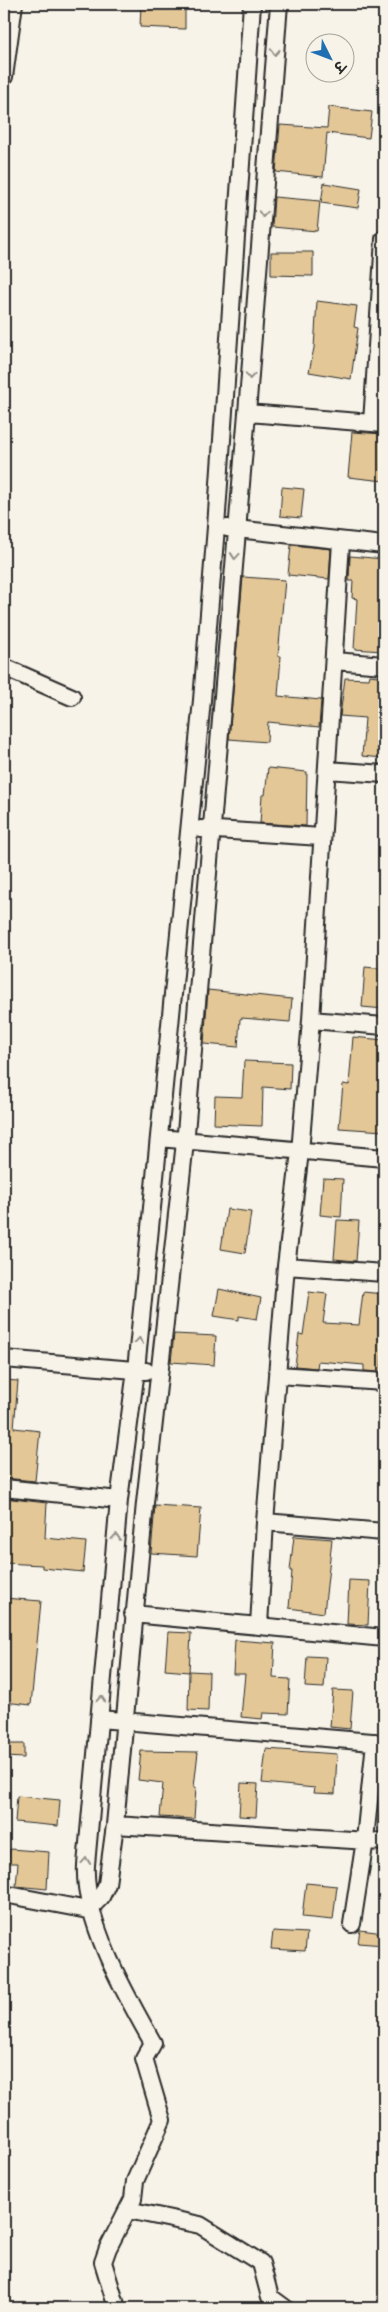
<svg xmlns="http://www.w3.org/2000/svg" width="388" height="2312" viewBox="0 0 388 2312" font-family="Mynerve,'Playpen Sans Deva',sans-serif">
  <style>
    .building { fill: #e3c797; stroke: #2b2b2b }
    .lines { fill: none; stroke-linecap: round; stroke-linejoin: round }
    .street-casing { stroke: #2b2b2b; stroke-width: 20 }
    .street { stroke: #f7f3e8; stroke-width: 16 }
    .oneway { stroke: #918f8a }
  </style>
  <rect width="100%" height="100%" fill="#f7f3e8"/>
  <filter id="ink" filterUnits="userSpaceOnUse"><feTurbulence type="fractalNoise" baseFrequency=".02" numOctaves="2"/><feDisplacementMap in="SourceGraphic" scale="10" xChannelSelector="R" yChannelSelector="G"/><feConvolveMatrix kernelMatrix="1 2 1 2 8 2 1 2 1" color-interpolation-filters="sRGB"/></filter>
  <g filter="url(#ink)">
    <path class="building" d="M141,4L185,5V29L140,27Z
      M329,107L372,112L369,138L327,133L323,177L276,172L280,125L327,128Z
      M324,183L361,189L358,208L321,203Z
      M274,197L320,201L317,231L272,227Z
      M271,252H313V276L271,275Z
      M317,301L357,306L354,327L358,328L351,379L309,372L314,348Z
      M352,432L384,434V481L348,477Z
      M282,487L304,489L301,518L280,516Z
      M291,545L331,549L329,579L288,575Z
      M350,556L384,559L380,617H384L382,651L354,649L357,599L352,598L353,581H349Z
      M243,577L285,580L278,656H281L278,696L321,700L319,727L268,722L267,742L229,739Z
      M370,675L384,677L383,758L362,756L365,718L340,716L345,678L369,679Z
      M268,768L307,772L306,826L260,823L262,795H265Z
      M365,967L384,969V1009L362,1007Z
      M208,990L292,999L290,1022L242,1018L240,1019L238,1047L204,1044Z
      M353,1037L384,1040V1131L339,1128L343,1084L349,1085Z
      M244,1061L291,1063L290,1089L263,1087L262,1126L214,1124L215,1096L242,1097Z
      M323,1178L343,1179L341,1217L320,1215Z
      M227,1209L251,1212L245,1253L221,1249Z
      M337,1220L359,1221L356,1261L334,1259Z
      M219,1289L261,1298L257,1319L239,1316V1320L214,1316Z
      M309,1292L327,1294L323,1323L359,1325L363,1292L384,1294V1329L381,1372L364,1371V1365L318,1361L317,1368L295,1366L299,1334L303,1335Z
      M174,1334L216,1336L214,1365L171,1362Z
      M4,1380L18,1381L14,1428L40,1431L35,1481L4,1478Z
      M4,1498L47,1503L45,1538L86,1542L83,1572L42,1568V1565L4,1563Z
      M155,1505L201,1508L197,1556L151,1553Z
      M294,1536L332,1539L324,1613L289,1608L292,1571H290Z
      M349,1580L370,1581L368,1625L347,1624Z
      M4,1598L41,1601L31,1705L4,1702Z
      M168,1632L191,1633L189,1672L165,1670Z
      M235,1640L275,1643L273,1678L290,1679L288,1714L263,1713L262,1719L241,1717L245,1674H233Z
      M307,1656L326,1657L324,1688L305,1687Z
      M189,1671L209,1672L208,1711L188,1710Z
      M333,1690L353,1691L350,1729L330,1727Z
      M4,1744H24V1758L4,1757Z
      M266,1749L337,1754L335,1794L314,1793L315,1788L262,1783Z
      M141,1751L198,1752L194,1787H196L194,1819L160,1817L163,1783L138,1780Z
      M241,1783L258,1784L256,1817L239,1816Z
      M17,1796L60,1800L58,1826L15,1822Z
      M10,1849L49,1852L47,1889L16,1886L18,1863H8Z
      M306,1883L337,1886L333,1920L302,1917Z
      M360,1930L384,1933V1945L358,1943Z
      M273,1931L307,1933L305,1951L271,1949Z"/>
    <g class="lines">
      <g class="street-casing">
        <path id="street" d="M4,77L14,4
          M247,413L384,424
          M372,423L384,239
          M227,528L384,545
          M334,661L384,665
          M4,667L72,697
          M327,770L384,774
          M201,829L321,837
          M311,1020L384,1026
          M159,1138L384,1158
          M286,1266L384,1273
          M4,1359L146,1371
          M278,1375L384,1382
          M4,1488L119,1500
          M265,1522L384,1532
          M133,1614L384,1638
          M259,1625L265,1522L286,1266L300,1152L311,1020L341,542
          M99,1719L384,1743
          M115,1825L384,1842
          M4,1894L88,1910L101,1897L107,1884L115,1825L145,1503L186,1133L247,413L279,4
          M352,1924L365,1840L375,1742
          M128,2210L200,2225L261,2263L270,2297L285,2308
          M117,2308L103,2262L108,2248L133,2199L135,2181L162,2120L144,2059L153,2043C126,1995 83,1921 86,1865L119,1500L136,1370L202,700L216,527L252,4"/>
      </g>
      <use href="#street" class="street"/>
    </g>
    <defs><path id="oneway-chevron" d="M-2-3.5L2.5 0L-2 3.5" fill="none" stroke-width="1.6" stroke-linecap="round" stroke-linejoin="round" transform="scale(1.25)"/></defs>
    <g class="oneway">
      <use href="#oneway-chevron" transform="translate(275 52) rotate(94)"/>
      <use href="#oneway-chevron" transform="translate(263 214) rotate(94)"/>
      <use href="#oneway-chevron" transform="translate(250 376) rotate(94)"/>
      <use href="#oneway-chevron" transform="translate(235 556) rotate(95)"/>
      <use href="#oneway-chevron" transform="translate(139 1341) rotate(-85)"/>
      <use href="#oneway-chevron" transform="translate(116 1537) rotate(-85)"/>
      <use href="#oneway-chevron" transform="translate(101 1699) rotate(-85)"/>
      <use href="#oneway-chevron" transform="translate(86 1861) rotate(-85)"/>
    </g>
  </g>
  <rect width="388" height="2312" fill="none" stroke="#f7f3e8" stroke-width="20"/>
  <rect x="10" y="10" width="368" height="2292" fill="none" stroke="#2b2b2b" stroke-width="2" filter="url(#ink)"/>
  <g transform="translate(330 58) rotate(132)"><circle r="24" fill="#f7f3e8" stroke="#a5a39c"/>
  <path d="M0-4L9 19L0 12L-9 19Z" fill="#1f6fb2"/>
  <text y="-8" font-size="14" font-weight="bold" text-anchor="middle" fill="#2b2b2b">उ</text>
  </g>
</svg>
